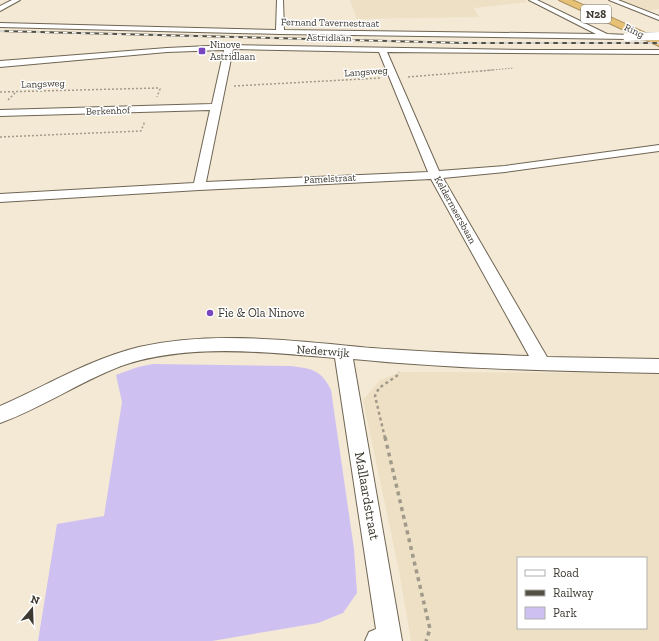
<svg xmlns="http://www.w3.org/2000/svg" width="659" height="641" viewBox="0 0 659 641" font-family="'Zilla Slab',serif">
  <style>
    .built { fill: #eee0c5; fill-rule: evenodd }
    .green { fill: #cfc0f2 }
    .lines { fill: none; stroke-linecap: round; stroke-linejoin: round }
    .street-casing { stroke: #6f6554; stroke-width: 2 }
    .highway-casing { stroke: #ac915e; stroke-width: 2 }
    .path-far3 { stroke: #a19a8b; stroke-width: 1; stroke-dasharray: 1.5 1.5; stroke-linecap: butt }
    .path-far2 { stroke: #a19a8b; stroke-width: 1.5; stroke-dasharray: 2 2; stroke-linecap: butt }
    .path-far1 { stroke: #a19a8b; stroke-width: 2.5; stroke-dasharray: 3 3; stroke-linecap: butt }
    .path { stroke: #a19a8b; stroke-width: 3.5; stroke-dasharray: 4 4; stroke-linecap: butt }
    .street { fill: #fff; fill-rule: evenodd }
    .highway { fill: #e7c176; fill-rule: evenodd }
    .rail-casing { stroke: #545046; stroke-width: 2 }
    .rail { stroke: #fff; stroke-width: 1.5; stroke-dasharray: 4.5; stroke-linecap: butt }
    .street-bridge-casing { stroke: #6f6554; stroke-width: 8; stroke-linecap: butt }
    .street-bridge { stroke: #fff; stroke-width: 8 }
    .poi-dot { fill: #7847bf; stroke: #fff; stroke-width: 1.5 }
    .labels { text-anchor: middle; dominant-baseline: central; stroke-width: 3; stroke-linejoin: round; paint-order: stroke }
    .far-street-label { font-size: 10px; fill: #3d3931; stroke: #fff }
    .far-poi-label { font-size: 10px; fill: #3d3931; stroke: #fff; text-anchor: start }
    .shield { fill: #fff; stroke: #77746f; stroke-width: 1 }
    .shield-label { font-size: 11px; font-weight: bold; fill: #3d3931 }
    .poi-label { font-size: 12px; fill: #3d3931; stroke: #fff; text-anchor: start }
    .street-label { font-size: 12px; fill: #3d3931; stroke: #fff }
    .near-street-label { font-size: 14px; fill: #3d3931; stroke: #fff }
  </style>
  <rect width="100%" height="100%" fill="#f3e9d5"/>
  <path class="built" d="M350,0H524L528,2L474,8L479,17L357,19Z
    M618,0H659V9L645,11Z
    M400,372L659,373V641H411L399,571L363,400L380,380ZM518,558H646V628H518Z"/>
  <path class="green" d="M153,364L289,366C310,368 321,369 331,390L354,549L357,593L343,613L318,623L212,641H38L57,524L104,516L122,402L116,375L138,367Z"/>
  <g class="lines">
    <g class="street-casing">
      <path id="street" d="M12,0H20L0,11V6Z
        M277,0H283L284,30L596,34L529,0H537L607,34L627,35L631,37L627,39L280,34L0,27V23L276,30Z
        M609,0H618L659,16V20Z
        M229,45L529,50H659V54L387,52L439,171L505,166L659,145V151L505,172L443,178L547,357L659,359V373C557,371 455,369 353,359L402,641H365L369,632L376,629L335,358C268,352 186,343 121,366C79,382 42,408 0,423V406C46,386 90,359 139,347C215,330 295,341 372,348C424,352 476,354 529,356L431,179L199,190L0,202V194L194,183L210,110L0,116V110L212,104L224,50L167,52L0,67V61L167,48ZM233,49L379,52L428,172L206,182Z"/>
    </g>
    <g class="highway-casing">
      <path id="highway" d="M559,0H572L659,39V46Z"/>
    </g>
    <path class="path-far3" d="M481,71L514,68"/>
    <path class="path-far2" d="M408,77L493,70
      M234,86L381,78
      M0,92L158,88L160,89L157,97
      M8,100L16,92
      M0,137L141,131L145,121"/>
    <path class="path-far1" d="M385,438L375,396L379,388L398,375L399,372"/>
    <path class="path" d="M385,437L430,629L426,641"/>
    <use href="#street" class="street"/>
    <use href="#highway" class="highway"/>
    <g class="rail-casing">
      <path id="rail" d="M0,31L465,43H659"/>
    </g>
    <use href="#rail" class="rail"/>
    <g class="street-bridge-casing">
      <path id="street-bridge" d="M627,37L659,36"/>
    </g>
    <use href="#street-bridge" class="street-bridge"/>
  </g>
  <g class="poi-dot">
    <rect x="198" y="47" width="8" height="8" rx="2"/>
    <circle cx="210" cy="313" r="4"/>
  </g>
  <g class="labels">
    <g class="far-street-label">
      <text transform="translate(330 23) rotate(1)">Fernand Tavernestraat</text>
      <text transform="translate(634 31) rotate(25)">Ring</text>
      <text transform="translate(329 38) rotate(1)">Astridlaan</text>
      <text transform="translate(366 72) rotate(-4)">Langsweg</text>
      <text transform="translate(43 84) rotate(-2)">Langsweg</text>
      <text transform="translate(108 111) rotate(-2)">Berkenhof</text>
      <text transform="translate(330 179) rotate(-3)">Pamelstraat</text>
      <text transform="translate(455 210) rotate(61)">Keldermeersbaan</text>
    </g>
    <g class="far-poi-label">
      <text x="210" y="45">Ninove<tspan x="210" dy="12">Astridlaan</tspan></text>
    </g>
    <rect class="shield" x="581" y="5" width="30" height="18" rx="3"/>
    <g class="shield-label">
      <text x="596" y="14">N28</text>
    </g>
    <g class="poi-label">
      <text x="218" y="313">Fie &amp; Ola Ninove</text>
    </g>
    <g class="street-label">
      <text transform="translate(323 351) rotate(4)">Nederwijk</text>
    </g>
    <g class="near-street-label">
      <text transform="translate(367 496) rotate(80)">Mallaardstraat</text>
    </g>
  </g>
  <rect x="517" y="557" width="130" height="72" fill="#ffffff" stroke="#b1b0ad"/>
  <rect x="525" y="570" width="20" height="6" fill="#ffffff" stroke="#b1b0ad"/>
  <text x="553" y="577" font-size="12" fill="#3d3931">Road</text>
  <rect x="525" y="590" width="20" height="6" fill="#545046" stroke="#b1b0ad"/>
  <text x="553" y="597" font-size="12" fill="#3d3931">Railway</text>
  <rect x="525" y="607" width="20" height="12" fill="#cfc0f2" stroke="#b1b0ad"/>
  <text x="553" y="617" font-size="12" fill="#3d3931">Park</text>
  <g transform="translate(32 609) rotate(19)" stroke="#ffffff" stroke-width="3" paint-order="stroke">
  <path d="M0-3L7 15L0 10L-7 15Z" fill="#3d3931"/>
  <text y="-6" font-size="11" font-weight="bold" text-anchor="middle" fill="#3d3931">N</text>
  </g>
</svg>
